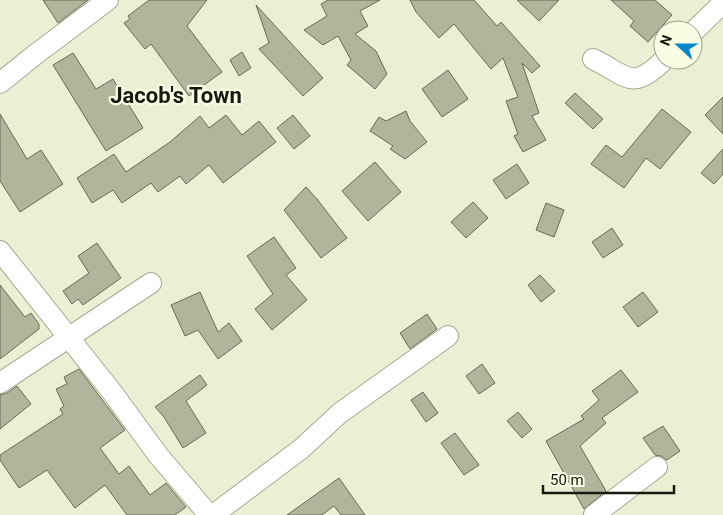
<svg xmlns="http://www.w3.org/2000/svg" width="723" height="515" viewBox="0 0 723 515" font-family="Roboto,sans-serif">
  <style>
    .building { fill: #b1b59c; stroke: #696c55 }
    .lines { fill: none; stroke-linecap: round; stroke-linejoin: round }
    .street-casing { stroke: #a6aa91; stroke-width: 22 }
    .street { stroke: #fff; stroke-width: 20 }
    .labels { text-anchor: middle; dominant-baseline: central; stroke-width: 4.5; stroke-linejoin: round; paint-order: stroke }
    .district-label { font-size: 22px; font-weight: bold; fill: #181910; stroke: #f9fde3 }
  </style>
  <rect width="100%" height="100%" fill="#ebf0d5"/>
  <path class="building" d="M43,0H88L58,23Z
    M149,0H207L187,26L222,72L189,96L151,44L145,49L124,23L130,19L128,16Z
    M328,0H380L360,11L368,26L355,34L376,51L387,74L375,89L347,65L351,60L338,36L323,45L304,30L327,16L321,4Z
    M410,0H474L497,26L501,22L540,66L532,73L522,63L539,113L532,116L546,140L523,152L514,136L518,134L506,101L518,97L503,58L491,69L454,24L439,38L416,12Z
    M517,0H559L539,21Z
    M611,0H655L672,15L648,42L630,26L634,21Z
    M256,5L323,78L303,96L259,49L269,43Z
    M242,52L251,68L239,76L230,60Z
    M73,53L96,89L113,79L143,128L106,151L53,65Z
    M448,70L468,99L442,117L422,89Z
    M575,93L603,119L593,129L565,103Z
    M723,97V134L705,115Z
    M662,109L691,132L660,169L646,158L624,188L591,164L606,145L622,157Z
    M406,111L410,121L427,142L405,159L390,149L393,146L370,131L379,117L386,121Z
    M0,114L27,159L41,150L63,184L20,212L0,181Z
    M226,115L242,135L259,121L276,142L223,183L209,165L186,184L180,176L158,192L151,183L122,203L113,190L92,203L77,178L114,154L126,172L170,142L200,116L209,128Z
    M293,115L310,136L294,149L277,128Z
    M723,149V174L714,184L701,173Z
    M375,162L401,192L368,221L342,191Z
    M517,164L529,183L506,199L493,180Z
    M306,187L317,199L347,238L321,258L284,210Z
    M473,202L488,218L466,238L451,222Z
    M546,203L564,210L554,237L536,230Z
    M612,228L623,245L603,258L592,242Z
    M274,237L296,268L286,275L307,300L272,330L255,309L273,294L247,256Z
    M97,243L121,278L83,305L78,299L72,304L63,291L89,273L78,256Z
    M540,275L555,291L541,302L528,285Z
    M0,285L25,317L31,313L39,324V329L0,359Z
    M200,292L218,332L229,323L242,341L218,359L198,330L185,336L171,305Z
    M643,292L658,312L638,327L623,307Z
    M427,314L437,329L410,349L400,333Z
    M482,364L495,383L479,394L466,376Z
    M79,369L125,430L100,448L119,474L129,466L150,495L166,483L186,507L175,515H127L105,485L75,508L47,470L19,488L0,460V455L63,414L60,409L64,406L56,389L67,384L64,377Z
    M621,370L638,392L602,418L606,423L580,446L606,491L584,509L546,441L584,419L581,416L599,400L592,391Z
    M200,375L207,385L186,401L206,433L183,448L164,417L155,407Z
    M17,386L31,404L0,429V395L7,393Z
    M423,392L438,413L426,422L411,400Z
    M518,412L532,429L522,438L507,421Z
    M663,426L680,451L667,460L661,456L655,455L643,438Z
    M455,433L479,465L464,475L441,443Z
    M339,478L365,515H341L334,506L322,515H287Z"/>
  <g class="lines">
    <g class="street-casing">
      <path id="street" d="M693,32L723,3
        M593,59C628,76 631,92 664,60
        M0,83L36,54L108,0
        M0,251L112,392L158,455L209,515
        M0,383L151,283
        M213,515L301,449L340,413L448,336
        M594,515L657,467"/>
    </g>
    <use href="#street" class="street"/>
  </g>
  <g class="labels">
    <g class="district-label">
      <text x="176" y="95">Jacob's Town</text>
    </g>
  </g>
  <g transform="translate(678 45) rotate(291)"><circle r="24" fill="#f9fde3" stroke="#9fa28f"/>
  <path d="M0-4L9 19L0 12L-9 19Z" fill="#0686cd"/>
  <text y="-8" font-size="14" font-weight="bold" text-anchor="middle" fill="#181910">N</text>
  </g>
  <path d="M543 485v8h131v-8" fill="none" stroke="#181910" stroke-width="2.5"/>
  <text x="550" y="485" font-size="15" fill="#181910" stroke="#f9fde3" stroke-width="4" paint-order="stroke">50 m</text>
</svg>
